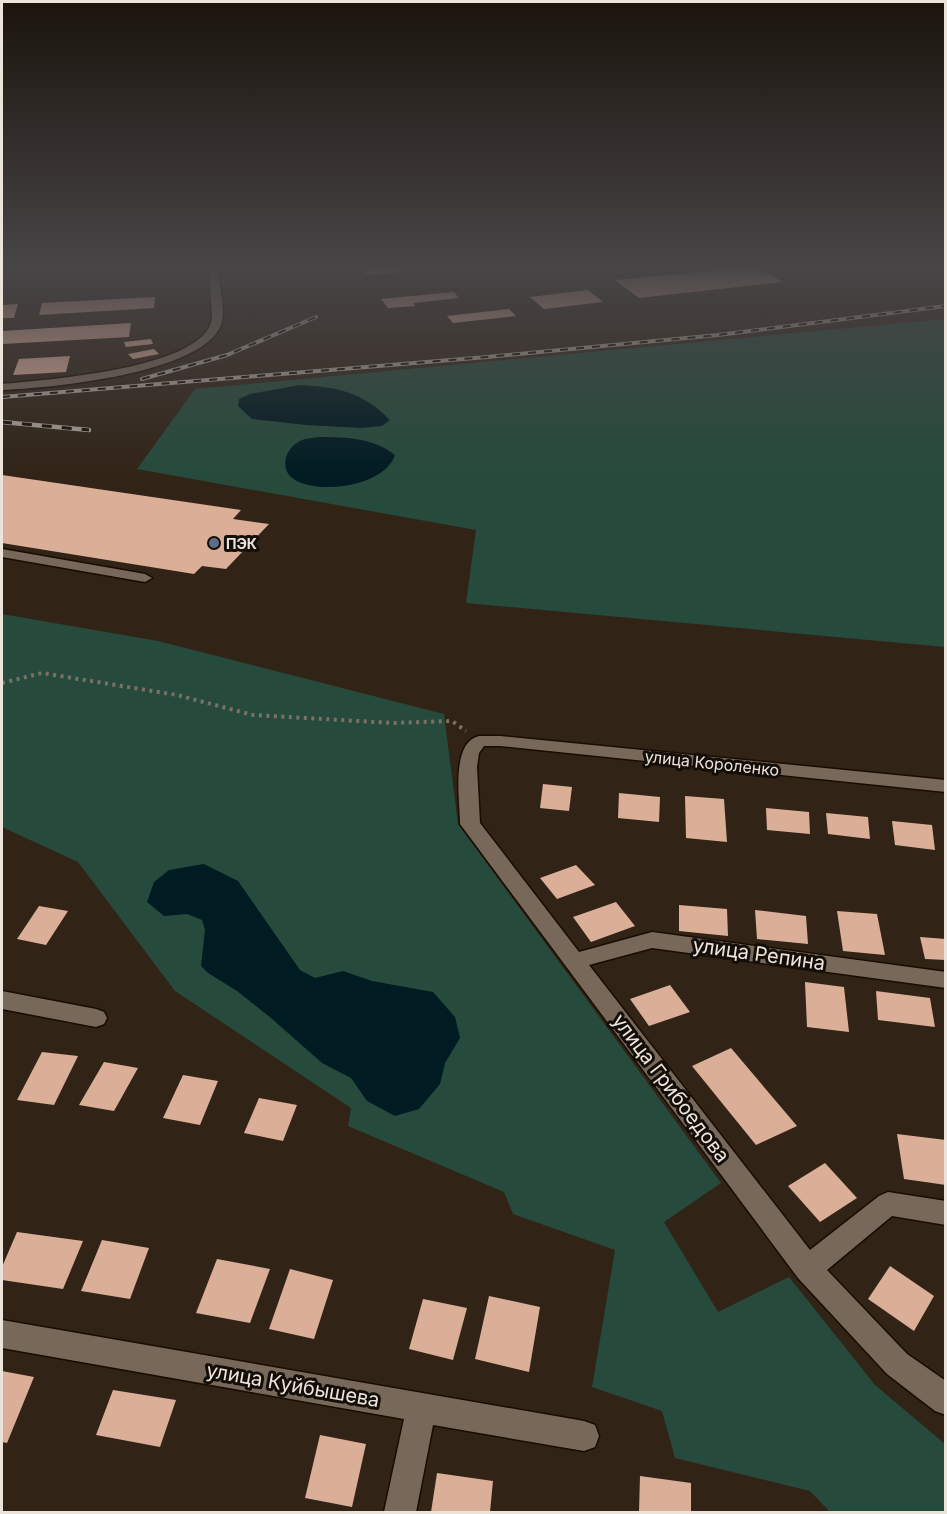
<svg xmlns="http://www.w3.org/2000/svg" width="947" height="1514" viewBox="0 0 947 1514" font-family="Inter,sans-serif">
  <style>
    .green { fill: #264b3c }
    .water { fill: #001b22 }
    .building { fill: #dbae98 }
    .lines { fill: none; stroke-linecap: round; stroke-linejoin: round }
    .minor-casing { stroke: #180d03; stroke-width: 3 }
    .path { stroke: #7b7065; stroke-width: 4; stroke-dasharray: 3 4.5; stroke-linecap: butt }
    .minor { fill: #786859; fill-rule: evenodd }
    .rail-far1-casing { stroke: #ada399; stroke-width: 4 }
    .rail-casing { stroke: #ada399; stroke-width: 4.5 }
    .rail-far1 { stroke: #140e09; stroke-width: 2; stroke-dasharray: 8; stroke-linecap: butt }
    .rail { stroke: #140e09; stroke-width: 3; stroke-dasharray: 10; stroke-linecap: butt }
    .service-dot { fill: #5c6f8a; stroke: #140e09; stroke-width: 2 }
    .labels { text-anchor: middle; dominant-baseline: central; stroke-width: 6; stroke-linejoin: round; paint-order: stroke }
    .far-poi-label { font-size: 14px; font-weight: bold; fill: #ece3db; stroke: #140e09; text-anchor: start }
    .street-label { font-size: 16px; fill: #ece3db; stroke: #140e09 }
    .near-street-label { font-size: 20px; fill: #ece3db; stroke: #140e09 }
  </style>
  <rect width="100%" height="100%" fill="#312417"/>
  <path class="green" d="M945,319V647L466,603L476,530L137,469L195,389Z
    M2,614L158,641L444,714L458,824L721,1183L664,1222L718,1312L789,1277L875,1385L945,1444V1512H830L810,1491L675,1458L662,1411L592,1387L615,1250L513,1214L504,1192L348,1126L351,1108L175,991L78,862L2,827Z"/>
  <path class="water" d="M300,385C337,387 363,392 390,420L382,426L361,428L306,425L252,419L238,406L239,399L250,394Z
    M320,437C347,437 373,438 395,455C385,486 320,495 295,480C278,470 285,447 302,440C307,438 314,438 320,437Z
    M204,864L238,881L300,970L315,978L343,971L372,981L433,992L455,1017L460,1038L445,1063L440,1084L419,1109L395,1116L367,1101L351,1078L322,1063L271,1018L237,991L208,973L201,966L205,930L202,920L187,914L164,916L147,902L154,882L169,870Z"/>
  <path class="building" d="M359,265H396L402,272L367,275Z
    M755,266L783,282L639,298L615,280Z
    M588,290L603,302L544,309L530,297Z
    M454,292L459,298L413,303L415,306L388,308L381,299Z
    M155,297L154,308L39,315L42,303Z
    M18,304L14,318H2V305Z
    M509,309L516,316L453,323L447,316Z
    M131,323L129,337L2,344V331Z
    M151,339L153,344L126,347L124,342Z
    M154,349L159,354L133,359L128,354Z
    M70,356L66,372L13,375L19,359Z
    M2,475L241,510L233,519L269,524L226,569L202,566L194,574L2,543Z
    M543,784L572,787L569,811L540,808Z
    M619,793L660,797L659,822L618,818Z
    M685,796L724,799L727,842L686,838Z
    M766,808L809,812L810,834L767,830Z
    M826,813L868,817L870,839L828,834Z
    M892,821L932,825L935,850L895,845Z
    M576,865L595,885L557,899L540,878Z
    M616,902L635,926L591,942L573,917Z
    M679,905L727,909L728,936L679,931Z
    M39,906L68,911L46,945L17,939Z
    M755,910L806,916L808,944L757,939Z
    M837,911L877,914L885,955L843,951Z
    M920,937L946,939V960L925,959Z
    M805,982L844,987L849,1032L807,1027Z
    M670,985L690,1012L649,1026L630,999Z
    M876,991L930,998L935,1027L878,1020Z
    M731,1048L797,1126L756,1145L692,1066Z
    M42,1052L78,1056L54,1105L17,1100Z
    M104,1062L138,1068L114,1111L79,1105Z
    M183,1075L218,1081L200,1125L163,1118Z
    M259,1098L297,1105L283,1141L244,1133Z
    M897,1134L946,1140V1185L904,1179Z
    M825,1163L857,1198L820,1222L788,1186Z
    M17,1232L83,1241L63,1289L2,1280V1267Z
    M102,1240L149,1248L130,1299L81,1291Z
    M217,1259L270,1269L250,1323L196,1313Z
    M890,1266L934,1296L914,1331L868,1299Z
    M290,1269L333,1280L314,1339L269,1329Z
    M489,1296L540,1307L529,1372L475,1359Z
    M423,1299L467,1308L453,1360L409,1349Z
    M2,1371L34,1377L7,1443L2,1442Z
    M113,1390L176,1400L160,1447L96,1435Z
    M320,1435L366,1444L352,1507L305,1498Z
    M437,1473L493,1481L490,1512H431Z
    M640,1476L691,1483V1512H639Z"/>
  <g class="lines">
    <g class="minor-casing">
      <path id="minor" d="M209,265H217C218,283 227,308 221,325C202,374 49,388 2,390V384C44,380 204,369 212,319Z
        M2,549L145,574L152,578L145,582L2,557Z
        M479,736H500L946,780V792L500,746H484L479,753L477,767L480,823L579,952L652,932L946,972V988L652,948L589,965L810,1250L879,1196L888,1192L946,1201V1225L892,1216L827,1270L907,1354L946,1381V1415L935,1411L887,1374L798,1278L463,828L460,824C460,801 450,743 479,736Z
        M2,991L96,1009L104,1012L107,1018L104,1024L96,1027L2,1009Z
        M2,1320L584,1421L595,1425L599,1436L595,1447L584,1451L433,1425L416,1512H384L404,1419L2,1348Z"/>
    </g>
    <path class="path" d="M2,683L42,673L177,695L253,715L393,723L452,721L466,731"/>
    <use href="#minor" class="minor"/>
    <g class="rail-far1-casing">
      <path id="rail-far1" d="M142,379L227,355L316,317
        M2,397L487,357L718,335L946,306"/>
    </g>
    <g class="rail-casing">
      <path id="rail" d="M2,422L89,430"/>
    </g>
    <use href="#rail-far1" class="rail-far1"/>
    <use href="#rail" class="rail"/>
  </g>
  <linearGradient id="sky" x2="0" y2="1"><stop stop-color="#1b140d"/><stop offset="0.56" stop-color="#484547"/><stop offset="1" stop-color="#484547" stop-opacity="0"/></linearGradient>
  <rect width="947" height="477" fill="url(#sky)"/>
  <circle class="service-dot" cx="214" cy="543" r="6"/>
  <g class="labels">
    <g class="far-poi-label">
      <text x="226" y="543">ПЭК</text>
    </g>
    <g class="street-label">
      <text transform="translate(712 763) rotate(6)">улица Короленко</text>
    </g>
    <g class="near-street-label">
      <text transform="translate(759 954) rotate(8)">улица Репина</text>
      <text transform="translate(671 1088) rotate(53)">улица Грибоедова</text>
      <text transform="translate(293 1385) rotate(10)">улица Куйбышева</text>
    </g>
  </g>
  <rect width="947" height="1514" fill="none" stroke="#ece3db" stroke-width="6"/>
</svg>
